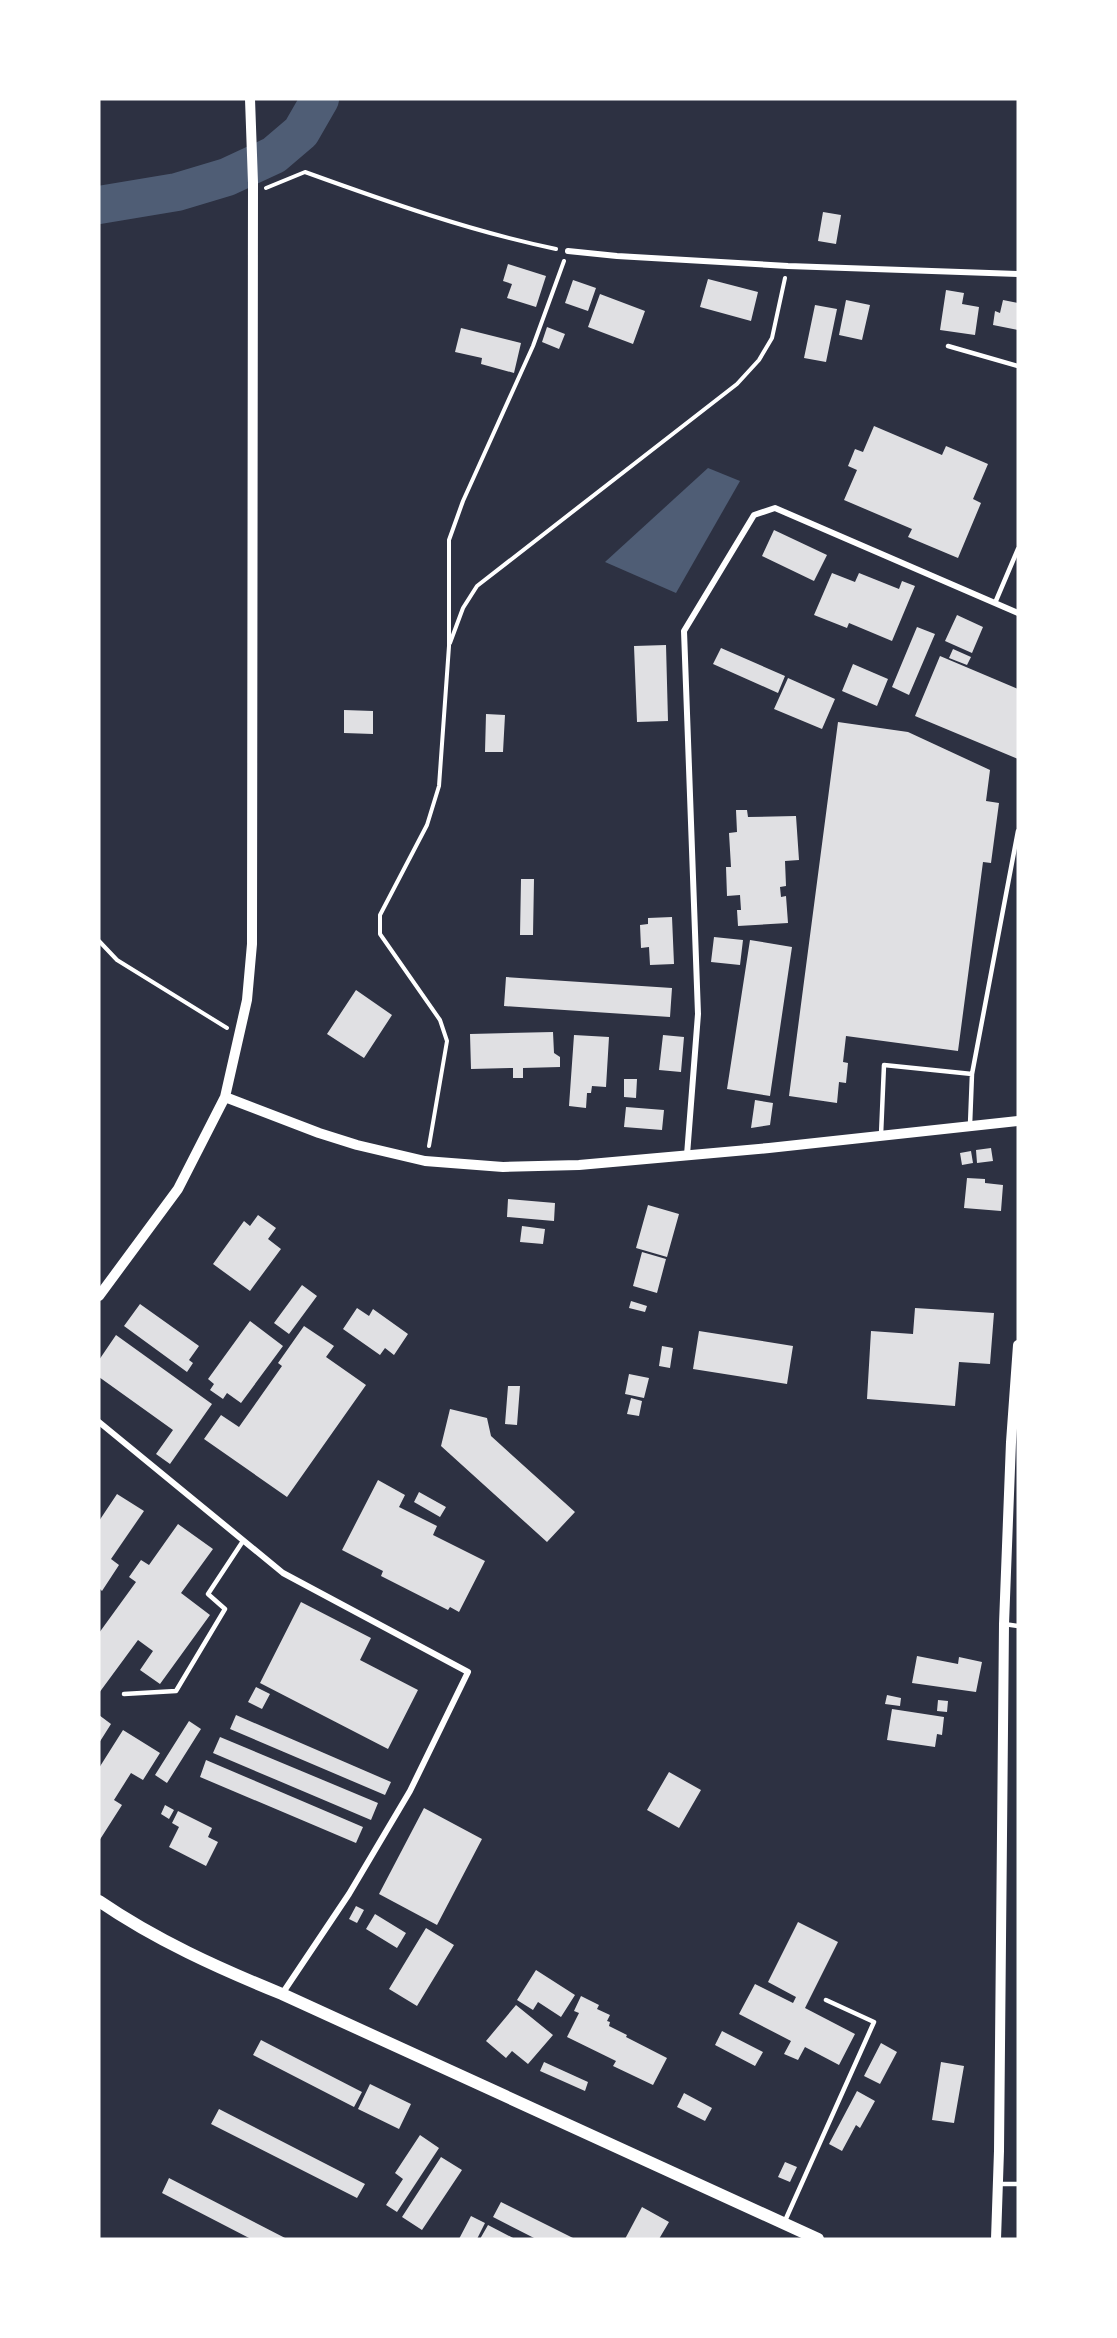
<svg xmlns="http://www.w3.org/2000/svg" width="1117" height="2338" viewBox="0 0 1117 2338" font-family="'Times New Roman',serif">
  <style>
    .water { fill: #4f5d75 }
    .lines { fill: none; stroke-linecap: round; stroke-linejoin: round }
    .river { stroke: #4f5d75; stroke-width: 38 }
    .building { fill: #e0e0e3 }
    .path { stroke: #fff; stroke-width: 4 }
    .service { stroke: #fff; stroke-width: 4.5 }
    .minor { stroke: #fff; stroke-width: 6 }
    .tertiary { stroke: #fff; stroke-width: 10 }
    .secondary { stroke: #fff; stroke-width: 12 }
  </style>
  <rect width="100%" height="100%" fill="#2d3142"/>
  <path class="water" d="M708,468L740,481L676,593L605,562Z"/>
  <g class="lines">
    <path class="river" d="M99,205L177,192L227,177L274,155L301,132L320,99"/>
  </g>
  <path class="building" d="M823,212L841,215L836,244L818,241Z
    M508,264L546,276L536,307L507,298L512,284L503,281Z
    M708,279L758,292L751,321L700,307Z
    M573,280L596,288L588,311L565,303Z
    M946,290L964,293L962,304L979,307L975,335L940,330Z
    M600,294L645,311L633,344L588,327Z
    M846,300L870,305L862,340L839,335Z
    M1003,300L1018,303V330L993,325L995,311L1000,313Z
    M815,305L837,309L826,362L804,358Z
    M547,327L565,334L559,349L542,342Z
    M461,328L521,343L514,373L481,364L482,358L455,352Z
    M874,426L942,455L946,446L988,464L973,499L981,503L958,558L908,537L912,529L844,500L857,470L848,466L855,449L863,452Z
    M774,530L827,555L814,581L762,556Z
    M832,573L855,582L859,573L899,589L902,581L915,586L892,641L849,623L847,628L814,615Z
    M957,615L983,627L972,653L945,641Z
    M917,627L935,634L909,695L892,687Z
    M666,645L668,721L637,722L634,646Z
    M721,648L785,676L778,693L713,664Z
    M953,649L971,657L967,665L949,658Z
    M940,656L1018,689V759L915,716Z
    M853,664L888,679L877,706L842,691Z
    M788,678L835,699L822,729L774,709Z
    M344,710L373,711V734L344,733Z
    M486,714L505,715L503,752H485Z
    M838,722L908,732L990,770L986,801L999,803L991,863L983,862L958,1051L846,1036L843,1062L848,1063L846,1083L839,1082L837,1103L789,1096Z
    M736,810H747L748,817L796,816L799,860L785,861L786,886L780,887L781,897L786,896L788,923L738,926L737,910H741L740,895L727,896L726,867H731L729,833L737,832Z
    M521,879H534L533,935H520Z
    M672,917L674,964L650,965L649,947L641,948L640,925L648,924V918Z
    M714,937L743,940L740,965L711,962Z
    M750,940L792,947L770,1096L727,1089Z
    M506,977L672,988L670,1017L504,1006Z
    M356,990L392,1015L364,1058L327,1034Z
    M553,1032L554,1053L560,1057V1067L523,1068V1078H513V1068L471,1069L470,1034Z
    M574,1035L609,1037L606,1087L592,1086L591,1093H587L586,1108L569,1106Z
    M663,1035L684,1037L681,1072L659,1070Z
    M624,1079H637L636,1098L624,1097Z
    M755,1100L773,1103L770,1125L751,1128Z
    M626,1107L664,1110L662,1130L624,1127Z
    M991,1148L993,1161L977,1163L976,1150Z
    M971,1151L973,1163L962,1165L960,1153Z
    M967,1178L985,1179V1183L1003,1185L1001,1211L964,1208Z
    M508,1199L555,1203L554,1221L507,1217Z
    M648,1205L679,1214L667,1257L636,1248Z
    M258,1215L276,1228L268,1239L281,1249L250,1291L213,1264L244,1221L250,1226Z
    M522,1226L545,1229L543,1244L520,1242Z
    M642,1252L666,1259L657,1293L633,1286Z
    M302,1285L317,1296L289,1334L274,1323Z
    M631,1301L647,1306L645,1312L629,1308Z
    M140,1304L199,1346L189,1360L193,1363L187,1372L124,1326Z
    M357,1308L369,1316L373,1309L408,1334L394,1355L385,1348L380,1355L343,1329Z
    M915,1308L994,1313L990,1364L959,1362L955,1406L867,1399L871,1331L913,1334Z
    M250,1321L283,1346L241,1403L227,1393L223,1399L210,1390L214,1384L208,1379Z
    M304,1326L334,1346L326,1357L366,1385L287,1497L204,1439L221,1415L239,1427L282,1366L278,1363Z
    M699,1331L793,1346L787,1384L693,1369Z
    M116,1335L212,1404L170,1464L156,1454L173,1430L99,1377V1360Z
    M662,1346L673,1348L670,1368L659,1366Z
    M629,1374L649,1378L644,1398L625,1394Z
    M508,1386H520L517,1425L505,1424Z
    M631,1398L642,1401L639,1416L627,1414Z
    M450,1409L487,1418L491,1436L575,1512L547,1542L441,1446Z
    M378,1480L405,1495L399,1507L437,1526L433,1535L485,1561L459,1612L450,1607L448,1610L381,1576L383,1571L342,1550Z
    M419,1492L446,1507L440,1517L414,1502Z
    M117,1494L144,1511L111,1559L119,1565L102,1591L99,1588V1521Z
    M178,1524L213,1549L181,1593L210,1615L160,1684L140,1670L153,1651L138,1640L99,1693V1633L136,1582L129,1577L141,1560L149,1565Z
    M301,1602L371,1638L360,1660L418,1690L388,1749L260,1683Z
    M917,1656L958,1664L959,1657L982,1662L976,1692L912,1683Z
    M256,1687L270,1694L262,1709L248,1702Z
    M887,1695L901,1698L900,1706L885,1704Z
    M938,1700L948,1701L947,1712L937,1711Z
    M892,1709L944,1717L942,1735L937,1734L935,1747L887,1740Z
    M99,1715L111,1724L99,1743Z
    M236,1715L391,1782L385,1795L230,1729Z
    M189,1721L201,1729L167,1783L155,1775Z
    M123,1730L160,1753L143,1780L131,1773L114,1800L122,1805L99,1841V1768Z
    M220,1737L378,1803L371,1820L213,1753Z
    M206,1760L363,1827L356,1843L200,1777Z
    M669,1772L701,1790L679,1828L647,1810Z
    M165,1805L174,1810L169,1819L161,1814Z
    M424,1808L482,1839L437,1925L379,1894Z
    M178,1811L212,1828L208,1837L218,1842L206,1866L169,1847L179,1827L172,1823Z
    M356,1906L364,1910L357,1923L349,1919Z
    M375,1914L406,1933L397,1948L366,1929Z
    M798,1922L838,1942L805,2008L855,2034L839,2065L805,2047L798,2060L784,2054L791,2041L739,2014L755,1984L793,2003L796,1997L768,1982Z
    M426,1928L454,1945L417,2006L389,1989Z
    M536,1970L575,1995L561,2017L538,2002L533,2010L517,2000Z
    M581,1996L599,2005L597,2009L610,2015L607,2021L610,2022L609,2026L627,2035L626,2037L667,2058L653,2085L613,2066L616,2061L567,2037L579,2013L574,2011Z
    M516,2005L553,2035L528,2064L512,2051L506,2058L486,2041Z
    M722,2031L763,2052L755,2066L715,2045Z
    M261,2040L362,2092L354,2107L253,2055Z
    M881,2043L897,2052L880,2084L864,2076Z
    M544,2062L588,2082L585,2091L540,2071Z
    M941,2062L964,2066L954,2123L932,2120Z
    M370,2084L411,2104L399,2129L358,2109Z
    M857,2091L875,2101L860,2128L856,2125L842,2151L829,2144Z
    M684,2093L712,2108L705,2121L677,2107Z
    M219,2109L365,2184L357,2198L211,2124Z
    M420,2135L439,2148L397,2212L386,2205L403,2179L395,2173Z
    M441,2157L462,2170L422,2230L402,2217Z
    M785,2162L797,2167L790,2182L778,2177Z
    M169,2178L287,2239H251L162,2193Z
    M501,2202L575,2239H536L493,2217Z
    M642,2207L669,2222L659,2239H625Z
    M471,2216L485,2223L477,2239H459Z
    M488,2225L515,2239H480Z"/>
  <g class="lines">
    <path class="path" d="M266,188L305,172C388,202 470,231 556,249
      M450,643L463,608L477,586L737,384L759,360L772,338L785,278
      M99,941L117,960L227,1028
      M429,1146L447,1041L440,1020L380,934V915L427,825L439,786L449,646V540L463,501L533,346L564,261"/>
    <path class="service" d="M948,346L1018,366
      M995,603L1018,549
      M970,1125L972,1074
      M881,1135L884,1065L972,1074L1018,831
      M1004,1624L1018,1626
      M124,1694L176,1691L225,1609L208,1594L243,1541
      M1000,2184H1018
      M784,2223L874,2022L826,2000"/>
    <path class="minor" d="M568,251L617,256L788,266L1018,274
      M687,1155L698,1014L684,631L754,515L775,508L1018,613
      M99,1422L283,1573L468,1672L410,1791L349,1894L282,1994"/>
    <path class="tertiary" d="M225,1097L319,1133L357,1145L425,1161L503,1167L579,1165L769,1148L1018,1121
      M99,1296L178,1189L225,1097L247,1000L252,944L253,183L250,99
      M996,2239L999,2151L1004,1624L1011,1442L1018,1345"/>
    <path class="secondary" d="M99,1901C156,1940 218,1968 282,1994L818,2239"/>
  </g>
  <rect width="1117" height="2338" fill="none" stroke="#ffffff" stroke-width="201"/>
</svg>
